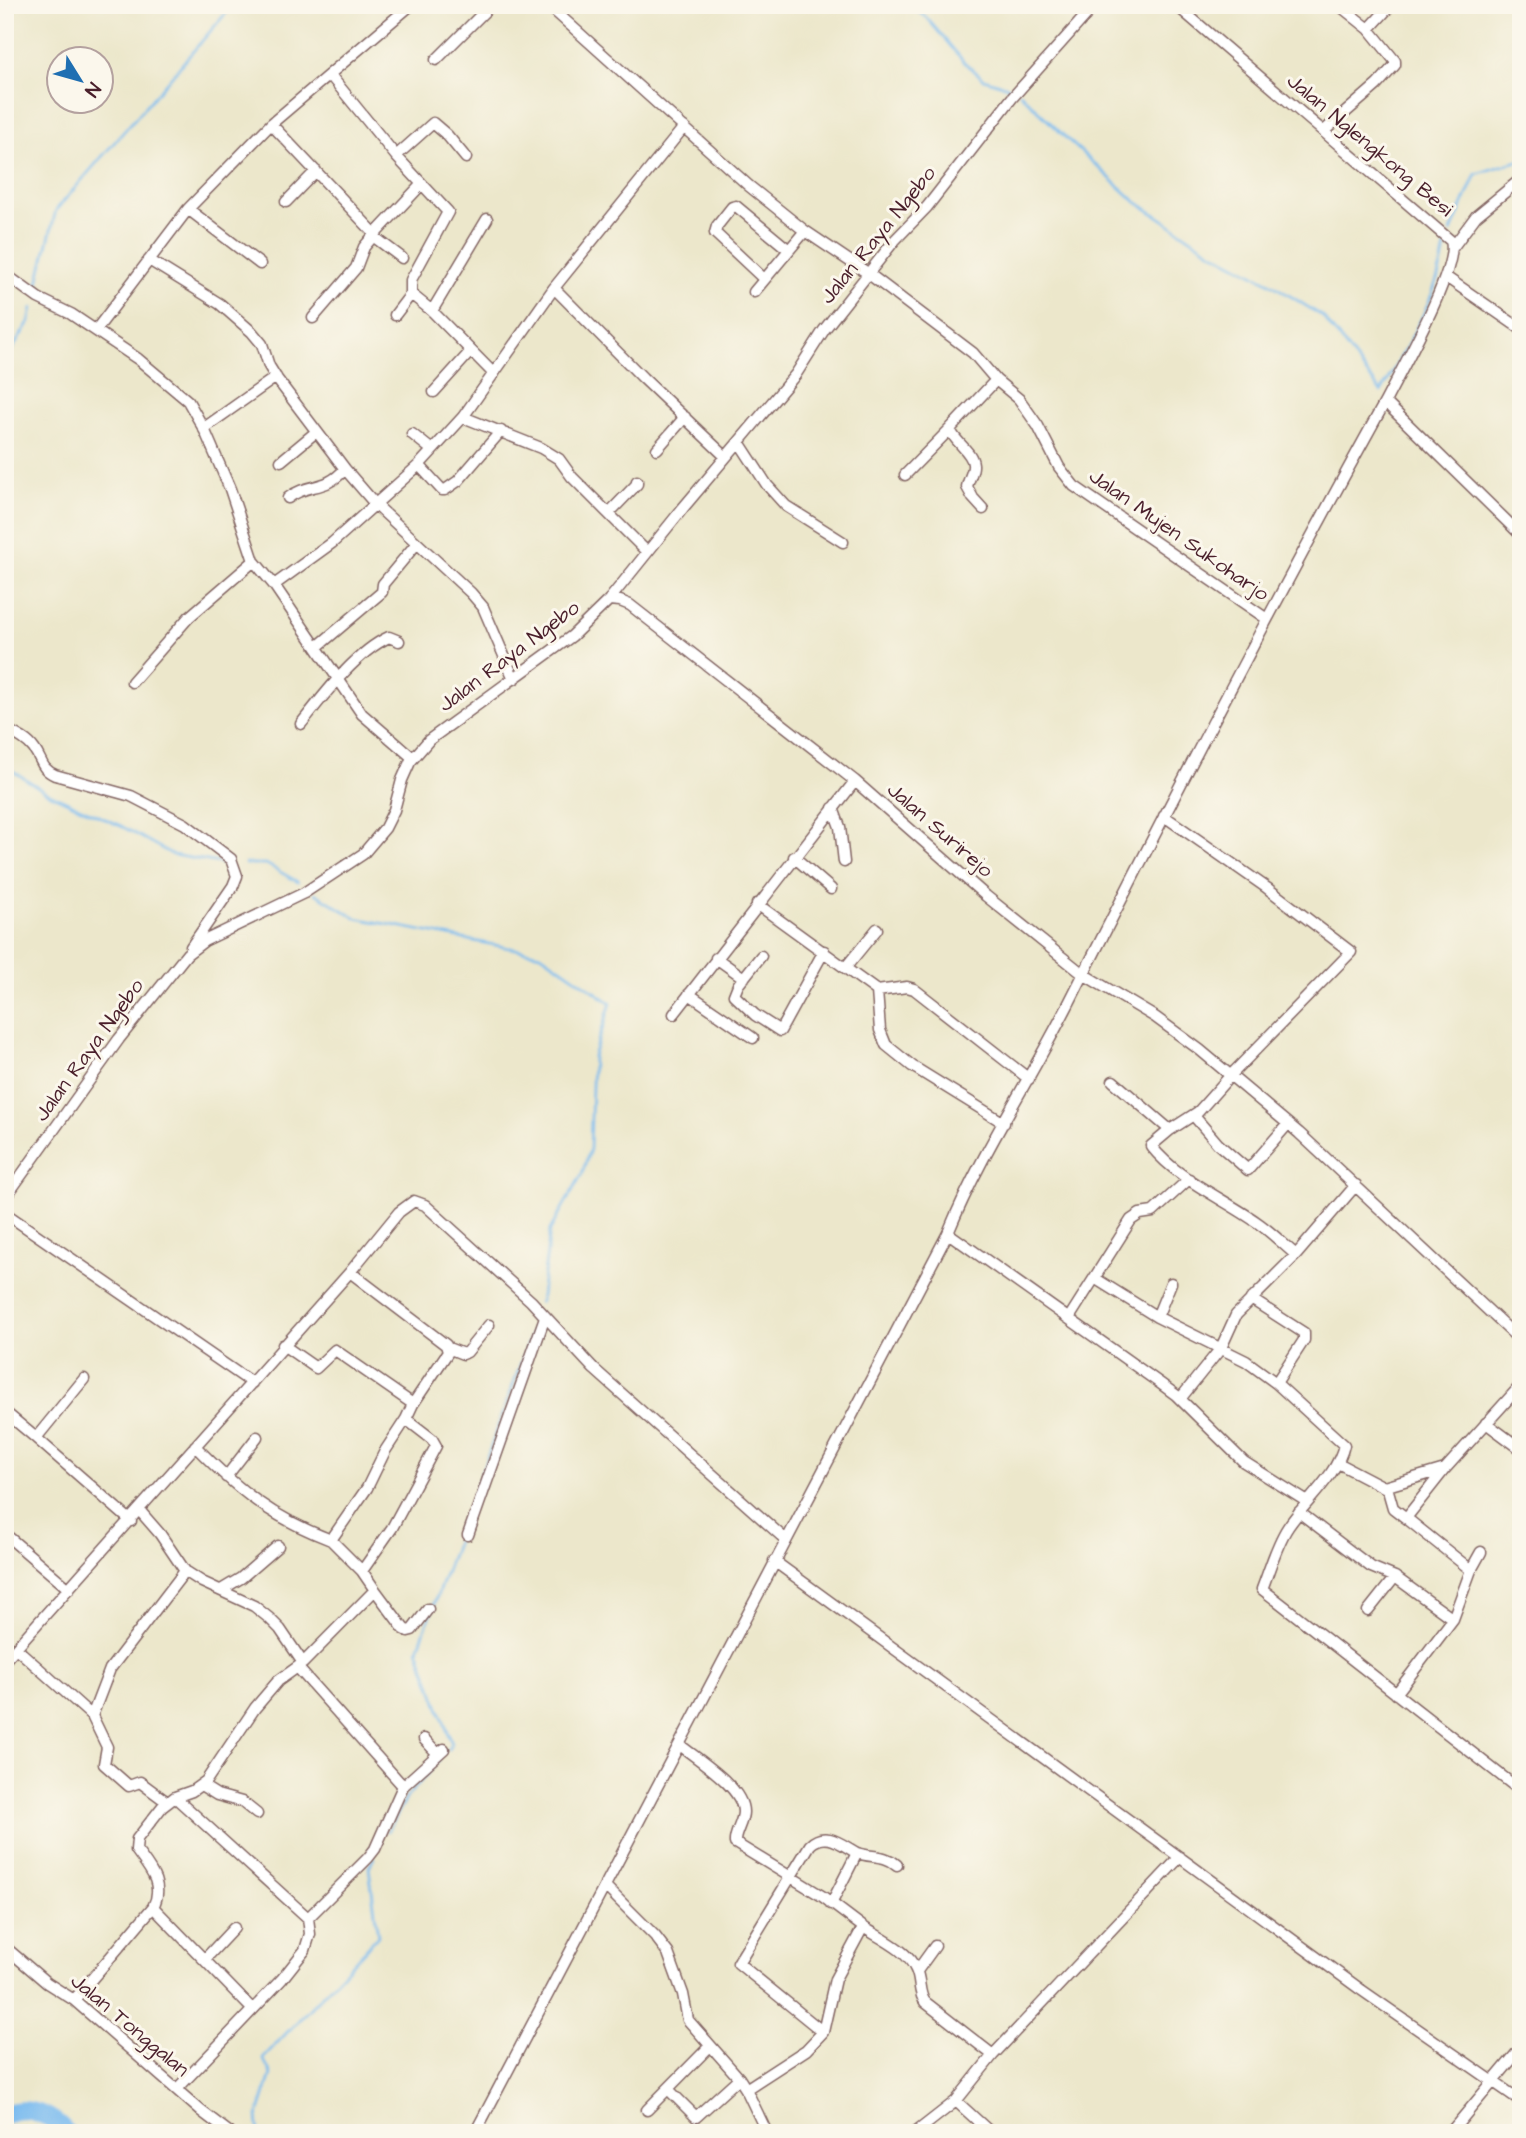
<svg xmlns="http://www.w3.org/2000/svg" width="1526" height="2138" viewBox="0 0 1526 2138" font-family="'Architects Daughter',sans-serif">
  <style>
    .lines { fill: none; stroke-linecap: round; stroke-linejoin: round }
    .stream { stroke: #7abbef; stroke-width: 2.5 }
    .river { stroke: #7abbef; stroke-width: 18 }
    .minor-casing { stroke: #836563; stroke-width: 13 }
    .minor { stroke: #fff; stroke-width: 10 }
    .labels { text-anchor: middle; dominant-baseline: central; stroke-width: 6; stroke-linejoin: round; paint-order: stroke }
    .street-label { font-size: 21px; fill: #4a1f2b; stroke: #fbf7ec }
  </style>
  <rect width="100%" height="100%" fill="#fbf7ec"/>
  <filter id="ink" filterUnits="userSpaceOnUse"><feTurbulence type="fractalNoise" baseFrequency=".0143" numOctaves="2"/><feDisplacementMap in="SourceGraphic" scale="14" xChannelSelector="R" yChannelSelector="G"/><feConvolveMatrix kernelMatrix="1 2 1 2 8 2 1 2 1" color-interpolation-filters="sRGB"/></filter>
  <filter id="wash" filterUnits="userSpaceOnUse"><feTurbulence type="fractalNoise" baseFrequency=".00686" numOctaves="4" result="noise"/><feDisplacementMap in="SourceGraphic" scale="28" xChannelSelector="R" yChannelSelector="G"/><feGaussianBlur stdDeviation="1.57" result="paint"/><feColorMatrix in="noise" values="0 0 0 0 0 0 0 0 0 0 0 0 0 0 0 0 0 1.4 0 .05"/><feComposite in="paint" operator="in"/></filter>
  <g filter="url(#wash)">
    <rect width="100%" height="100%" fill="#ece7cb"/>
    <g class="lines">
      <path class="stream" d="M907,5L925,16L965,63L984,79L1015,89
        M1020,93L1066,138L1135,201L1210,251L1268,282L1322,316L1381,392C1407,346 1437,299 1445,247
        M1451,232L1476,174L1521,160
        M37,287L56,210L233,5
        M5,361L29,322L32,308
        M5,766L46,792L123,827L173,855L225,864
        M245,864H266L298,882
        M315,893L356,918L541,954L611,1003L593,1056L590,1149L582,1174L550,1230L540,1303
        M448,1749L452,1744L418,1649L535,1324
        M388,1831L407,1797L439,1760
        M259,2133L257,2118L271,2074L263,2058L378,1936L369,1867L374,1858"/>
      <path class="river" d="M5,2115C24,2103 54,2116 67,2133"/>
    </g>
  </g>
  <g filter="url(#ink)">
    <g class="lines">
      <g class="minor-casing">
        <path id="minor" d="M548,5L749,186L805,231L869,274L973,353L996,380L1019,399L1038,426L1059,467L1074,486L1267,619
          M1176,5L1451,241C1459,269 1400,372 1385,402L1521,535
          M1339,5L1369,29
          M436,60L491,5
          M330,75L396,156L448,212L411,280V294
          M271,124L375,234L421,185
          M1324,131L1377,85L1395,65V61L1369,29L1391,5
          M396,156L433,123L447,135L466,158
          M286,202L316,171
          M188,209L260,264
          M373,236L402,258
          M1453,247L1476,216L1521,179
          M149,260L220,304L252,332L262,344L269,366L277,379L345,469L376,505L471,593L483,607L514,679
          M5,274L38,298L71,314L138,359L188,401L205,431L230,489L254,561L274,585L362,714L413,758
          M1446,277L1521,329
          M764,279L715,233L717,226L732,207L736,206L789,250
          M554,288L684,127
          M754,292L805,231
          M432,311L487,219
          M395,315L411,294L432,311L494,374
          M313,318L356,268L364,247L375,234
          M96,330L188,209L271,124L411,5
          M434,392L471,351
          M463,417L541,448L559,459L572,477L647,552
          M204,428L276,377
          M412,434L432,450
          M739,442L767,485L786,506L843,542
          M657,449L685,417
          M281,461L316,432
          M419,465L442,490H445L458,481L501,431
          M905,475L950,429
          M288,498C309,482 325,492 345,469
          M983,509L973,498L967,487C968,480 974,471 973,464C972,451 954,442 950,429L996,380
          M609,513L637,484V481
          M274,585L332,543L419,465L463,417L554,288L643,378L726,457
          M609,600L620,601L630,605L855,781L986,896L1083,974L1155,1017L1200,1050L1299,1133L1521,1341
          M317,647L382,592L383,584L417,543
          M132,682L189,617L254,561
          M301,724C323,696 356,652 389,637L399,641
          M5,729C15,734 27,739 34,749C43,761 40,768 55,775L131,796L185,824L231,859L237,876L233,886L191,947
          M833,808L840,827L844,862
          M1164,816L1267,888L1351,952L1230,1076L1198,1112L1170,1130
          M794,857L831,889
          M757,904L877,991L907,987L914,989L1029,1079
          M761,956L738,985L734,995L755,1015L780,1031L824,951
          M716,958L744,978
          M846,967L877,929
          M877,991L880,1030L886,1045L912,1066L1004,1123
          M689,994L753,1038
          M674,1014L855,781
          M1113,1081L1170,1130L1151,1146C1178,1180 1223,1198 1258,1223C1271,1232 1283,1244 1296,1255
          M1194,1116L1218,1144L1248,1170L1288,1124
          M5,1198L119,1039L187,954L204,941L304,893L363,854L385,828L394,810L402,780L410,762L429,740L572,636L609,600L683,508L796,374L824,330L894,241L927,207L1012,98L1095,5
          M5,1213L252,1383
          M948,1233L1161,1384L1176,1395L1244,1462L1306,1501
          M1096,1279L1157,1317L1246,1361L1276,1383L1344,1445C1337,1476 1306,1500 1288,1527C1276,1545 1270,1569 1262,1589L1521,1791
          M1251,1299L1304,1333V1340L1276,1383
          M1157,1317L1171,1283
          M1069,1318L1131,1220L1140,1214L1153,1212L1189,1179
          M283,1345L316,1368L335,1350L413,1404
          M448,1348L463,1354L467,1352L489,1325
          M84,1379L36,1438L131,1521
          M1180,1399L1221,1348L1236,1315L1296,1255L1356,1185
          M5,1412L36,1438
          M1486,1423L1521,1449
          M195,1446C239,1491 271,1517 331,1540L367,1488L385,1451L406,1419
          M1338,1463L1384,1487L1445,1469L1521,1385
          M1444,1470L1406,1518L1471,1570
          M226,1477L257,1437
          M1387,1487L1393,1508L1406,1518
          M1299,1512L1371,1567L1395,1577L1453,1619
          M5,1534L69,1589
          M468,1535L545,1317
          M331,1540L362,1571
          M774,1561L1360,1989L1521,2101
          M221,1590L241,1578L278,1546
          M375,1590L404,1629L408,1631L412,1630L428,1609
          M1368,1611L1395,1577
          M16,1648L92,1716L107,1747L104,1764L129,1786L140,1782L167,1802
          M5,1660L350,1272L399,1212L414,1201L425,1205L531,1301L594,1369L786,1540
          M303,1663L375,1590L362,1571L392,1528L436,1446L432,1439L406,1419L413,1404L448,1352L446,1345L350,1272
          M1396,1694L1453,1619L1471,1570L1481,1552
          M92,1716L110,1669L185,1571
          M424,1739L438,1754
          M680,1745C698,1760 743,1787 743,1812C743,1823 734,1833 735,1843L822,1896L863,1927L835,1979L823,2032
          M201,1785L217,1795L242,1802L257,1814
          M403,1786L444,1749
          M175,1797L308,1918L368,1858L375,1849L403,1786L298,1668
          M605,1886L655,1936L668,1953L683,1994L688,2020L739,2078L746,2089
          M831,1904L857,1853C872,1858 884,1854 897,1865
          M153,1907L252,2009
          M863,1927C880,1938 908,1950 916,1970C921,1980 918,1993 925,2002L993,2055
          M5,1947L47,1983L74,2000L201,2111L230,2133
          M205,1959L234,1928
          M917,1971L935,1946
          M74,2000L153,1907C165,1884 149,1868 136,1850L137,1839L162,1807L175,1797L192,1791L206,1781L255,1708L278,1681L303,1663L280,1629L269,1618L254,1606L202,1582L185,1571L160,1534L140,1511
          M177,2089L282,1979L305,1950L310,1934L308,1918
          M668,2089L696,2117L739,2078
          M956,2101L991,2133
          M647,2110L710,2046
          M475,2133L948,1233C981,1153 1030,1080 1069,1003C1171,801 1275,600 1385,402
          M767,2133L746,2089L806,2050L823,2032L738,1963L810,1845C825,1830 841,1844 857,1853
          M915,2133L956,2101L993,2055L1180,1857
          M1450,2133L1521,2048"/>
      </g>
      <use href="#minor" class="minor"/>
    </g>
  </g>
  <g class="labels">
    <g class="street-label">
      <text transform="translate(1370 145) rotate(40)">Jalan Nglengkong Besi</text>
      <text transform="translate(878 235) rotate(-51)">Jalan Raya Ngebo</text>
      <text transform="translate(1179 535) rotate(35)">Jalan Mujen Sukoharjo</text>
      <text transform="translate(509 656) rotate(-37)">Jalan Raya Ngebo</text>
      <text transform="translate(940 830) rotate(41)">Jalan Surirejo</text>
      <text transform="translate(89 1050) rotate(-54)">Jalan Raya Ngebo</text>
      <text transform="translate(130 2025) rotate(40)">Jalan Tonggalan</text>
    </g>
  </g>
  <rect width="1526" height="2138" fill="none" stroke="#fbf7ec" stroke-width="28"/>
  <g transform="translate(80 80) rotate(127)"><circle r="33" fill="#fbf7ec" stroke="#b4a19f" stroke-width="2"/>
  <path d="M0-5L12 26L0 18L-12 26Z" fill="#1f6fb2"/>
  <text y="-10" font-size="19" font-weight="bold" text-anchor="middle" fill="#4a1f2b">N</text>
  </g>
</svg>
